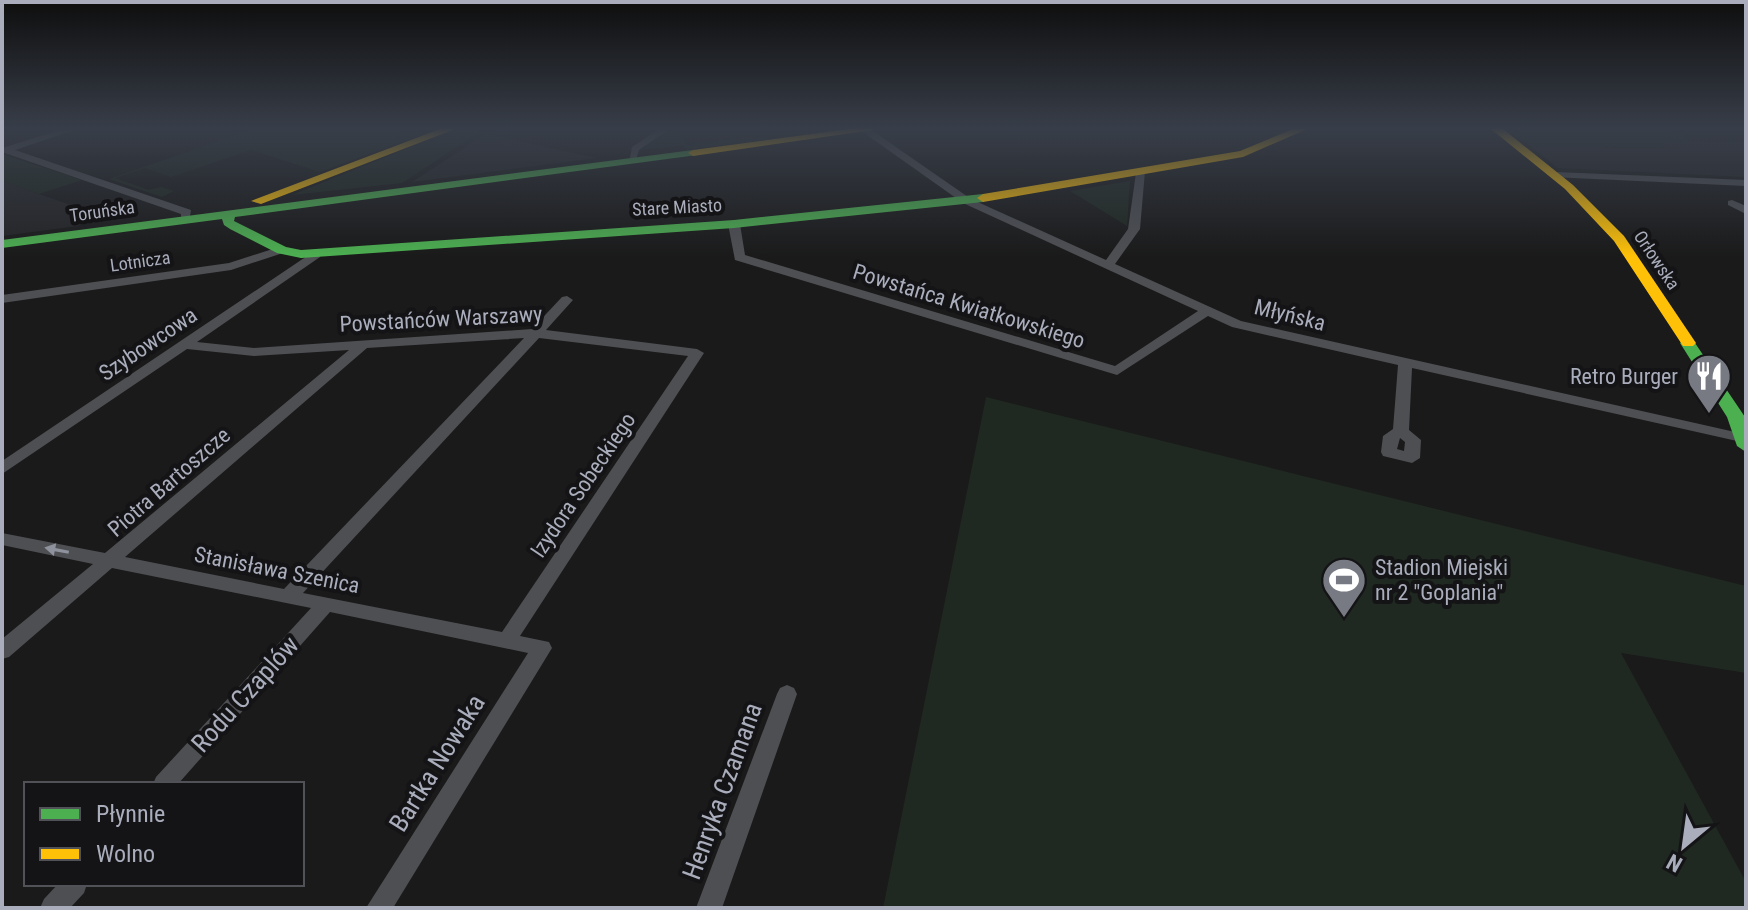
<svg xmlns="http://www.w3.org/2000/svg" width="1748" height="910" viewBox="0 0 1748 910" font-family="'Roboto Condensed',sans-serif">
  <style>
    .built { fill: #242426 }
    .green { fill: #1f2821 }
    .lines { fill: none; stroke-linecap: round; stroke-linejoin: round }
    .street { fill: #4e4f53; fill-rule: evenodd }
    .fast { fill: #4caf50; fill-rule: evenodd }
    .slow { fill: #ffc107; fill-rule: evenodd }
    .oneway { fill: #8e929c }
    .labels { text-anchor: middle; dominant-baseline: central; stroke-width: 8; stroke-linejoin: round; paint-order: stroke }
    .far-street-label { font-size: 18px; fill: #aaaebc; stroke: #141416 }
    .street-label { font-size: 22px; fill: #aaaebc; stroke: #141416 }
    .poi-label { font-size: 22px; fill: #aaaebc; stroke: #141416; text-anchor: end }
    .near-street-label { font-size: 26px; fill: #aaaebc; stroke: #141416 }
  </style>
  <rect width="100%" height="100%" fill="#1a1a1a"/>
  <path class="built" d="M486,134L597,158L412,182Z
    M1676,141L1746,142V177L1558,168L1530,146L1665,148L1666,143Z
    M2,181L39,194L91,212L78,226L2,236Z"/>
  <path class="green" d="M253,129H397L421,135L320,172L251,150L171,177L145,168L115,178L149,190L161,187L174,191L162,197L109,179Z
    M670,129H677L687,145L750,137L772,139L687,150L683,146L641,150Z
    M1505,129H1673L1691,141L1666,143L1665,148L1530,146Z
    M453,130H483L402,183L292,195Z
    M2,154L82,180L39,194L2,181Z
    M1130,181L1127,226L1070,191Z
    M986,397L1746,586V673L1621,653L1746,882V908H883Z"/>
  <g class="lines">
    <path class="street" d="M63,129H77L15,150L191,210L189,222H181V214L2,152V148Z
      M659,129H670L639,150L635,163H629L632,147Z
      M870,129L971,199L1106,260L1128,229L1136,173L1145,171L1140,229L1115,264L1241,321L1744,434L1746,443L1412,368L1409,430L1421,440L1420,458L1412,463L1383,456L1381,452L1383,436L1393,429L1398,365L1232,327L1208,316L1117,375L735,260L728,224L734,221L740,224L745,255L1115,366L1198,311L963,203L860,130ZM1400,438L1405,442L1404,451L1397,449Z
      M1556,172L1746,180V186L1552,177L1551,175Z
      M1732,200L1746,206V214L1728,205V201Z
      M282,246L286,248V252L231,270L2,303V295L229,263Z
      M316,250L320,251V257L197,342L254,348L532,329L562,297L567,296L573,300L546,330L697,349L704,353L520,636L549,642L552,648L393,908H366L528,653L330,612L178,784H153L156,777L311,608L112,568L9,657L2,659V639L93,564L2,545V533L105,553L349,350L254,356L187,349L2,474V461ZM524,338L284,589L125,557L367,348ZM539,338L688,356L502,632L303,593Z
      M787,685L794,688L797,694L722,908H696L777,694L780,688Z
      M58,884H87L84,893L70,908H40L44,899Z"/>
    <path class="fast" d="M693,150L697,151V155L235,217L234,221L286,247L301,250L734,220L983,194L989,198L983,202L734,228L301,258L277,253L230,229L224,225L222,219L2,248V240Z
      M1688,338L1693,340L1745,417L1746,452L1737,446L1727,417L1680,343Z"/>
    <path class="slow" d="M440,129H455L261,204L251,201Z
      M849,129H879L693,156L688,153L693,150Z
      M1293,129H1307L1243,157L983,202L977,198L983,194L1240,151Z
      M1491,129H1503L1573,185L1624,236L1696,343L1693,346H1683L1614,241L1565,189Z"/>
  </g>
  <defs><path id="oneway-solid" d="M-6-.8H1V-3.2L6.5 0L1 3.2V.8H-6Z" transform="scale(2)"/></defs>
  <use class="oneway" href="#oneway-solid" transform="translate(57 550) rotate(-169)"/>
  <linearGradient id="sky" x2="0" y2="1"><stop stop-color="#0e0e0e"/><stop offset="0.5" stop-color="#383e49"/><stop offset="1" stop-color="#383e49" stop-opacity="0"/></linearGradient>
  <rect width="1748" height="257" fill="url(#sky)"/>
  <defs>
    <g id="restaurant-pin" transform="scale(2.3)"><path d="M0 17L-7.5 6A9.5 9.5 0 1 1 7.5 6Z" fill="#787a83" stroke="#141416"/><path d="M-5-6h1v4h1v-4h1v4h1v-4h1v5L-1.5 .5V6h-2V.5L-5-1ZM5-6V6H3V1.5H1.5Q1.5-4 5-6Z" fill="#fff"/></g>
    <g id="stadium-pin" transform="scale(2.3)"><path d="M0 17L-7.5 6A9.5 9.5 0 1 1 7.5 6Z" fill="#787a83" stroke="#141416"/><path d="M0-5a6.5 5 0 1 0 0 10a6.5 5 0 1 0 0-10ZM-3.5-1.8h7v3.6h-7Z" fill="#fff"/></g>
  </defs>
  <g fill-rule="evenodd">
    <use href="#restaurant-pin" x="1709" y="376"/>
    <use href="#stadium-pin" x="1344" y="580"/>
  </g>
  <g class="labels">
    <g class="far-street-label">
      <text transform="translate(677 207) rotate(-3)">Stare Miasto</text>
      <text transform="translate(102 211) rotate(-8)">Toruńska</text>
      <text transform="translate(1657 260) rotate(56)">Orłowska</text>
      <text transform="translate(140 261) rotate(-8)">Lotnicza</text>
    </g>
    <g class="street-label">
      <text transform="translate(969 306) rotate(17)">Powstańca Kwiatkowskiego</text>
      <text transform="translate(1290 315) rotate(14)">Młyńska</text>
      <text transform="translate(441 319) rotate(-3)">Powstańców Warszawy</text>
      <text transform="translate(148 344) rotate(-34)">Szybowcowa</text>
      <text transform="translate(169 482) rotate(-41)">Piotra Bartoszcze</text>
      <text transform="translate(583 485) rotate(-56)">Izydora Sobeckiego</text>
      <text transform="translate(277 570) rotate(11)">Stanisława Szenica</text>
    </g>
    <g class="poi-label">
      <text x="1678" y="376">Retro Burger</text>
      <text x="1375" y="567" text-anchor="start">Stadion Miejski<tspan x="1375" dy="25">nr 2 "Goplania"</tspan></text>
    </g>
    <g class="near-street-label">
      <text transform="translate(245 694) rotate(-48)">Rodu Czaplów</text>
      <text transform="translate(437 763) rotate(-58)">Bartka Nowaka</text>
      <text transform="translate(722 791) rotate(-70)">Henryka Czamana</text>
    </g>
  </g>
  <rect width="1748" height="910" fill="none" stroke="#aaaebc" stroke-width="8"/>
  <rect x="24" y="782" width="280" height="104" fill="#141416" stroke="#505258" stroke-width="2"/>
  <rect x="40" y="808" width="40" height="12" fill="#4caf50" stroke="#505258" stroke-width="2"/>
  <text x="96" y="822" font-size="24" fill="#aaaebc">Płynnie</text>
  <rect x="40" y="848" width="40" height="12" fill="#ffc107" stroke="#505258" stroke-width="2"/>
  <text x="96" y="862" font-size="24" fill="#aaaebc">Wolno</text>
  <g transform="translate(1684 846) rotate(209)" stroke="#141416" stroke-width="6" paint-order="stroke">
  <path d="M0-6L14 30L0 20L-14 30Z" fill="#aaaebc"/>
  <text y="-12" font-size="22" font-weight="bold" text-anchor="middle" fill="#aaaebc">N</text>
  </g>
</svg>
